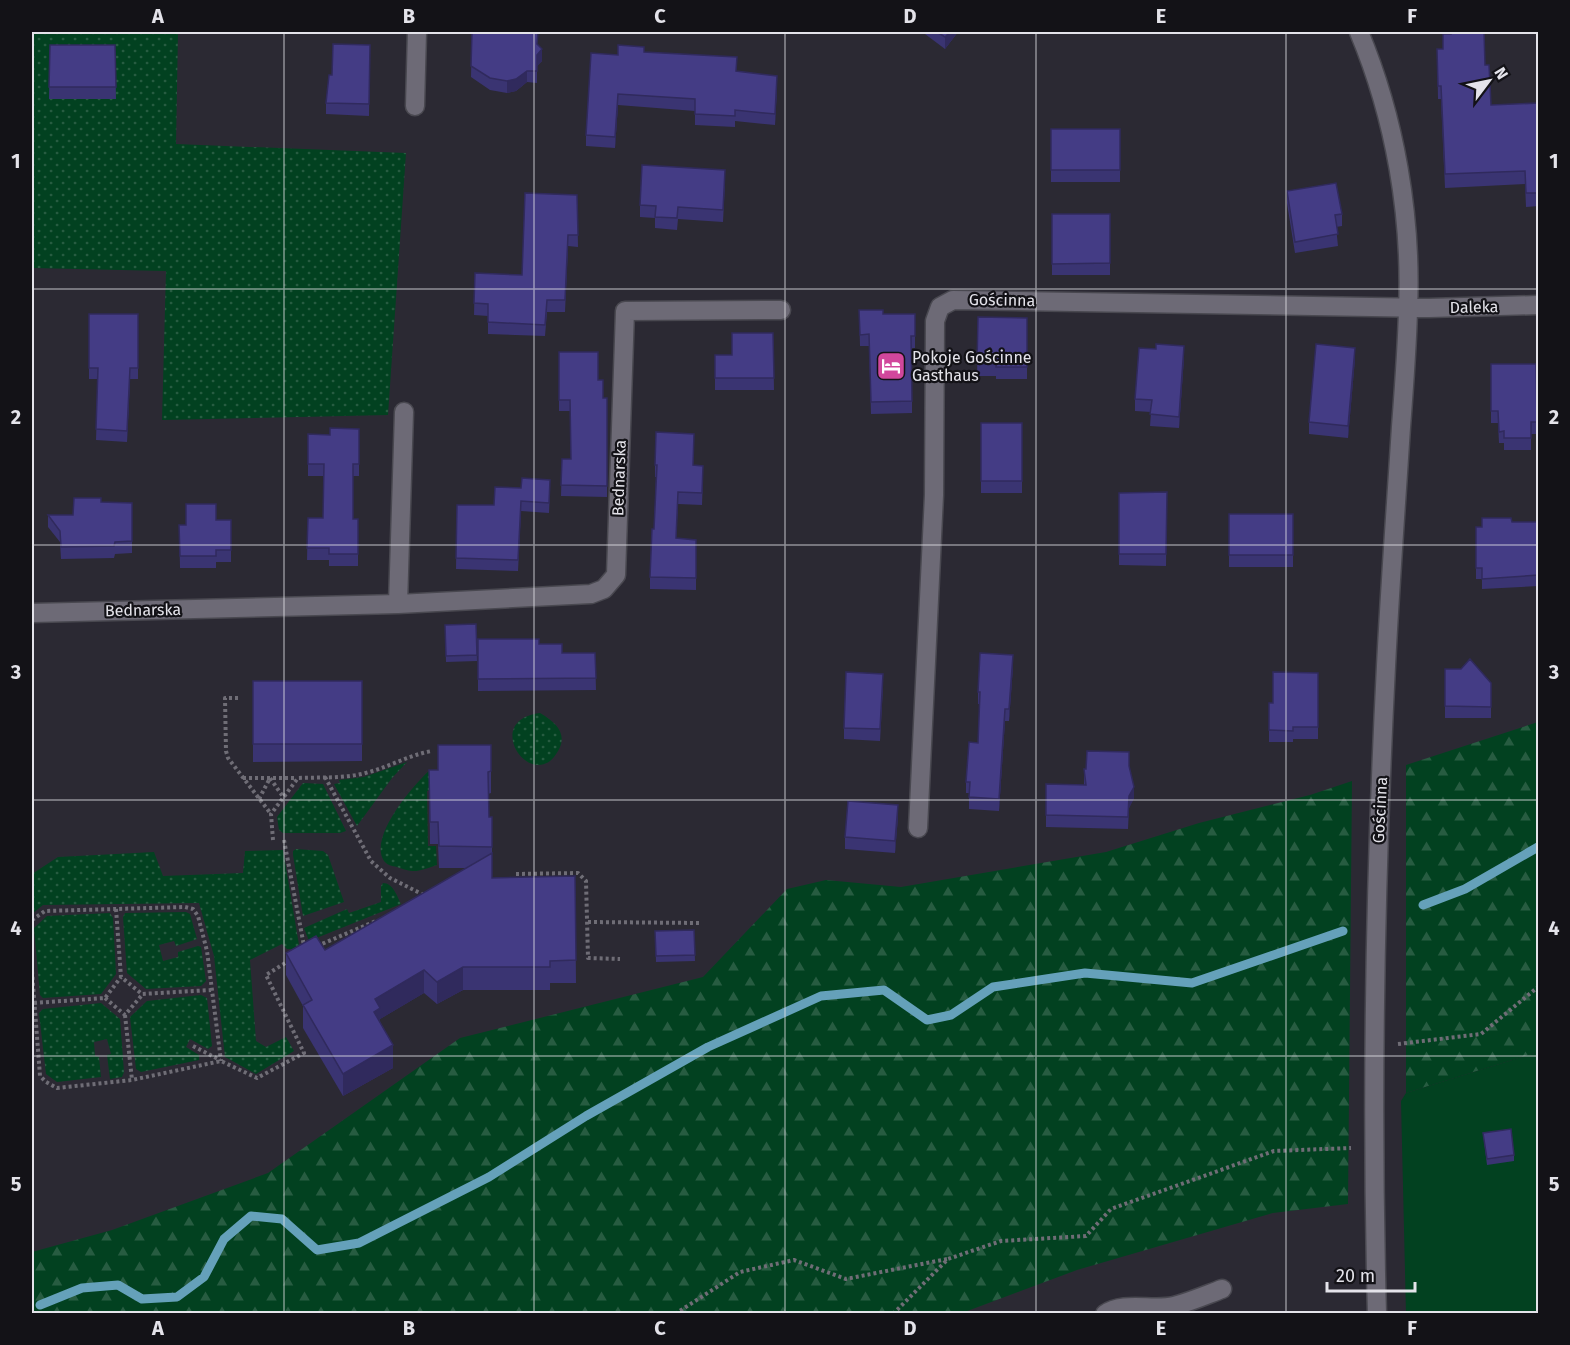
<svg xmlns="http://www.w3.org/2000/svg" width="1570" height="1345" viewBox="0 0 1570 1345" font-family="'Fira Sans',sans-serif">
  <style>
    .grass { fill: url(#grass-dots) }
    .forest { fill: url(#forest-firs) }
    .green { fill: #024120 }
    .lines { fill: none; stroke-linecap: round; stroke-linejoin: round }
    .stream { stroke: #65a1ba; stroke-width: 9 }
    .minor-casing { stroke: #494850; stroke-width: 21 }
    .path { stroke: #6f6d76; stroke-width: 4; stroke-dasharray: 3 3; stroke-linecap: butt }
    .minor { stroke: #6d6a76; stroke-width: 18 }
    .wall { fill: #3a3472 }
    .shaded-wall { fill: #302a5d }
    .building { fill: #443c85; stroke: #302a5d; stroke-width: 1.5 }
    .grid { fill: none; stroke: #e4e3ea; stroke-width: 1.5; stroke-opacity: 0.55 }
    .labels { text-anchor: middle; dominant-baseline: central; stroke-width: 4.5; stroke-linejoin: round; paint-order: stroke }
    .street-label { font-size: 16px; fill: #e4e3ea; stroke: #131217 }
    .poi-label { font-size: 16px; fill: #e4e3ea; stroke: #131217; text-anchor: start }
    .neatline { fill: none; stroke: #e4e3ea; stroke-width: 2 }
    .grid-label { font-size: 20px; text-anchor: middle; font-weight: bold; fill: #e4e3ea }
  </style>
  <defs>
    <pattern id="grass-dots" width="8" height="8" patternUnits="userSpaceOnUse" patternTransform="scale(1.5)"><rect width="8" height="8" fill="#024120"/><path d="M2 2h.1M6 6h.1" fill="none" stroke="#275c41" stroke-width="1.8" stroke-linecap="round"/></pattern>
    <pattern id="forest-firs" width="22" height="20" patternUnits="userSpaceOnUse" patternTransform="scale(1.5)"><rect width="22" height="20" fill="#024120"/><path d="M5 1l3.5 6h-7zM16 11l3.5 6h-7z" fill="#275c41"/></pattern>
  </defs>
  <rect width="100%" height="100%" fill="#2b2933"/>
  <path class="grass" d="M32,32H178L176,144L406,153L388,415L162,420L166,271L32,268Z
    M540,713C559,724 570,737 554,757C528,788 483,720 540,713Z
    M407,762L392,778L357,826L334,784L340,783L339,780L364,777Z
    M431,769L432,789L427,791L428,846H436L437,865C419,871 415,874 397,867C392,866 387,865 384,861C368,837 414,784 431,769Z
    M303,783L323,784L346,831L340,833H283L279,830L277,817Z
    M296,849L323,851L328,855L344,902L303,916L293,855V851Z
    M283,850L299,945L293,949H287L282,944L250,960L256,1041L266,1047L286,1037L294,1051L256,1074L225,1057L214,956L199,903L43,905L33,913L32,874L58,857L154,852L163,876L243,873L245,851Z
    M383,883C393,883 397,896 401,904L309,941L304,928L347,909L349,913L381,902V886Z
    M186,912L190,914L197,939L176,946L174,941L159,945L163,961L178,957V952L198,946L201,947L206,981L201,986L146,989L127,973L123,917L125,913Z
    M110,913L113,918L116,974L101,994L43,998L40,995L34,928L47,916Z
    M201,995L207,998L212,1046L208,1049L190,1039L186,1047L199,1055V1060L141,1072L136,1069L130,1017L147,1001Z
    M101,1003L120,1019L124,1072L122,1077L110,1079L107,1055L111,1054L107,1039L94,1042L95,1056L99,1057L101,1077L57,1082L46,1074L39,1013L43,1009Z"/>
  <path class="forest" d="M1538,722V1052L1406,1093V765Z
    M1352,781L1348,1204L1273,1213L1077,1270L962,1313L35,1314L32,1307V1252L112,1230L268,1173L460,1038L703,977L787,889L826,880L901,887L1106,852L1199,823L1310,795Z"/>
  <path class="green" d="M1538,1052V1313H1406L1401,1101L1406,1093Z"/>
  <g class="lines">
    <path class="stream" d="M1423,905L1465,889L1538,847
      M40,1305L82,1288L118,1285L142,1299L177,1297L204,1277L224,1239L251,1216L282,1219L317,1250L359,1243L489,1177L586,1116L708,1047L821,996L884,990L927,1020L951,1015L993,987L1085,973L1192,983L1343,931"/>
    <g class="minor-casing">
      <path id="minor" d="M1359,32C1395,118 1412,216 1408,310C1407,349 1404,388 1401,427C1396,506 1390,586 1386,666C1375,882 1371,1098 1377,1314
        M415,106L417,32
        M398,604L591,594L604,589L616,575L625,311L781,310
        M32,613L398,604L404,412
        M918,828L934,495L935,321L940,307L953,300L1429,308L1538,305
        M1105,1314C1123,1301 1153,1311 1174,1306C1190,1302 1206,1295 1222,1289"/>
    </g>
    <path class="path" d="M238,698H225L226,751L228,758L271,814
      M325,777L371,861L390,878L424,895
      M243,778H297
      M259,799L270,778L284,798
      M273,840L271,814L298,778C322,777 346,779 369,772C391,766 409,755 432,751
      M284,840L304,946
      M516,874L578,873L586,881L588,958L620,959
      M116,909L121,977L142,994L211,990
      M32,920L45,911L185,907L193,909L198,916L207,951L221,1061
      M588,922L701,923
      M317,946L376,921
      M32,971L40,1076L46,1082L57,1088L132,1080L221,1061L257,1078L304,1053L266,975L290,960
      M105,998L125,1015L142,995
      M34,1003L105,998L121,977
      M125,1015L132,1080
      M1398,1044L1481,1034L1538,987
      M193,1046L220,1060
      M675,1314L740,1272L794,1260L846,1279L947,1259
      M893,1314L948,1259L1001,1241L1086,1236L1111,1209L1274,1151L1351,1148"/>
    <use href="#minor" class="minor"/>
  </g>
  <path class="wall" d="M472,32L537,44L542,61L537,66V83L527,82L516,91L507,93L490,90L471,77Z
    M925,32H958L945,49L925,34Z
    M1451,32H1488H1484L1485,65L1491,105L1539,103V206L1526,207L1525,184L1445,188L1441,99H1438L1437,49H1443L1451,34Z
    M50,45H115L116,99H49Z
    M370,45L369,116L326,114V103Z
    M644,52L736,71L777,87L775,125L735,121V127L695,125V111L618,105L615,148L586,146V135Z
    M1051,129H1120V182H1051Z
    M725,182L723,222L678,219L677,230L655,228V218L640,217V205Z
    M1287,191L1342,214V226L1336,227L1338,246L1295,253L1287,203Z
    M577,195L578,247L568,246L565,312H547L545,336L488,334V316L474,315L475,273L522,275Z
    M1052,214H1110V275H1052Z
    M859,310L883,314H915V348H912V413L871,414L869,346H860Z
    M89,314H138V379H130L127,442L96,440L98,379H89Z
    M978,317L1027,318V379H996V376H977Z
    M773,333L774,390H715V355H732Z
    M1156,349L1184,358L1179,428L1150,426L1151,412L1135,411V399Z
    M559,352L598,380L603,398H607V497L561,496L562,459H571L570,411H559Z
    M1355,359L1348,438L1309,434V422Z
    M1491,364H1536L1537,434H1531V450H1504V443H1499L1498,423H1491Z
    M981,423H1022V493H981Z
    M359,429V476H353V519H358V566H329V560H307L308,518H323V476H308V434L330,435Z
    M655,465H693L703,477L702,505L678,504L676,538L696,540V590L650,589V577L654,529L656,477H655Z
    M550,491L549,513L521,511L518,571L456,569L457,505H494Z
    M1167,492L1166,566L1119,565V493Z
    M101,502L132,503V553L115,554L114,558L61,559L60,542L48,527V515H73Z
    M1229,514H1293V567H1229Z
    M216,520H231V562H216V568H180L179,525H186Z
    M1512,522H1539V586L1482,589V579H1476V538L1482,527Z
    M476,624L477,661L446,662L445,625Z
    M478,639L539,644L562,653H595L596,690L478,691Z
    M1013,667L1009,721H1005L999,811L969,809V793H966V782L978,743L980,704H978V692Z
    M1445,669L1491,683V718H1445Z
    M1318,673V739H1293V742H1269V703H1273Z
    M253,681H362V761L253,762Z
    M883,686L880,741L844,739V728Z
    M491,745V793L488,794L489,817H492V878L575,876L576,983H550V990H463L437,1004L424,993L380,1019V1023L393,1068L343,1096L303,1028V1006L286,975V953L325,950L467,868H439L438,844H430L429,770H438Z
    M1129,768L1134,798L1129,808L1128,829L1046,827V784L1084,785V769Z
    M898,817L895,853L845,849V837Z
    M694,930L695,961L656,962L655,931Z
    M1483,1133L1514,1155V1161L1487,1165Z"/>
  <path class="shaded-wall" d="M950,32H958L945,49V37Z
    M542,49V61L537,66V83V54Z
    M527,71V82L516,91L507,93V81Z
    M777,76V87L775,125V114Z
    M618,94V105L615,148V137Z
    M1184,346V358L1179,428V417Z
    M1355,348V359L1348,438V426Z
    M130,368V379L127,442V431Z
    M1013,655V667L1009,721V709Z
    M1005,709V721L999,811V799Z
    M1134,787V798L1129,808L1128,829L1129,796Z
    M898,805V817L895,853V841Z
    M463,967V990L437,1004V982Z
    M424,970V993L380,1019V1031L374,1012L375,999Z
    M393,1045V1068L343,1096V1074Z"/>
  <path class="building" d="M472,32H538L537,44L542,49L537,55V71H527L516,79L507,81L490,78L471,66Z
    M937,32H950L945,37Z
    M1451,32H1484L1485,65H1489L1491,105L1539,103V193H1526L1525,171L1445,174L1441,86H1438L1437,49H1443V34H1451Z
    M333,44L370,45L369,104L326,103L329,75H332Z
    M50,45H115L116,87H49Z
    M618,45L644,47V52L737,57L736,71L777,76L775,114L735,110V116L695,114V99L618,94L615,137L586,135L591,53L618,55Z
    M1051,129H1120V170H1051Z
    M642,165L725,170L723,210L678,207L677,218L655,217L656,206L640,205Z
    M1336,183L1342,214L1335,215L1338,234L1295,242L1287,191Z
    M525,193L577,195L578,235H568L565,300H547L545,325L488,322V304L474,303L475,273L522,275Z
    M1052,214H1110V263L1052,264Z
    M859,310H883V314H915V336H911L912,401L871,402L869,334L860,335Z
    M89,314H138V368H130L127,431L96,429L98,368H89Z
    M978,317L1027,318V367H996V364H977Z
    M732,333H773L774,378H715V355H732Z
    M1156,344L1184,346L1179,417L1150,414L1152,400L1135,399L1139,348L1156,349Z
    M1316,344L1355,348L1348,426L1309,422Z
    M559,352H598V380H603V398H607V486L561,485L562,459H571L570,400H559Z
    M1491,364H1536L1537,422H1531V438H1504V431L1499,432L1498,411H1491Z
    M981,423H1022V481H981Z
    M330,428L359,429V464H353V519H358V554H329V548H307L308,518H323L324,464H308V434L330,435Z
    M656,432L694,434L693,465L703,466L702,493L678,492L676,538L696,540V578L650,577L652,529H654L657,465H655Z
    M522,478L550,480L549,503L521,501L518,560L456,558L457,505H494L495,487L521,488Z
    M1167,492L1166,554H1119V493Z
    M74,498H101V502L132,503V541L115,542L114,546L61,547L60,531L48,515H73Z
    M186,504H216V520H231V550H216V556H180L179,525H186Z
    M1229,514H1293V555H1229Z
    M1482,518H1511L1512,522H1539V575L1482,579V568H1476V527H1482Z
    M476,624L477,655L446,656L445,625Z
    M478,639H539V644H562V653H595L596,678L478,679Z
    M980,653L1013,655L1009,709H1005L999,799L969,797L970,782H966L969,742L978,743L980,692H978Z
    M1470,659L1491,683V707L1445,706V669H1461Z
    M846,672L883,674L880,729L844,728Z
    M1273,672L1318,673V727H1293V731L1269,730V703H1273Z
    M253,681H362V744H253Z
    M438,745H491V771L488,772L489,817H492V847L439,846L438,822H430L429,770H438Z
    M1087,751L1129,752V766L1134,787L1129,796L1128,817L1046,815V784L1086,785L1084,769H1086Z
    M848,801L898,805L895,841L845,837Z
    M492,853V878L575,876L576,960L550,961V967H463L437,982L424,970L375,999L380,1008L374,1012L393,1045L343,1074L303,1005L312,1000L286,953L316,936L325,950Z
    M694,930L695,955L656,956L655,931Z
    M1511,1129L1514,1155L1487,1159L1483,1133Z"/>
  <path class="grid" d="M284,32V1314M534,32V1314M785,32V1314M1036,32V1314M1286,32V1314M32,289H1538M32,545H1538M32,800H1538M32,1056H1538"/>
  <defs>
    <g id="hotel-square" transform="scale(1.5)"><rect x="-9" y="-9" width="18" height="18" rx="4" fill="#d1479c" stroke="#131217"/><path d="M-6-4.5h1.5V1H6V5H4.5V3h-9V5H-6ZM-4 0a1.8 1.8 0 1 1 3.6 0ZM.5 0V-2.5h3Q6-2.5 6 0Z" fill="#fff"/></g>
  </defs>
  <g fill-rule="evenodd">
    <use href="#hotel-square" x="891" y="366"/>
  </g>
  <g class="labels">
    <g class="street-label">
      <text transform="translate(1002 300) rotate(1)">Gościnna</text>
      <text transform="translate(1474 307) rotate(-1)">Daleka</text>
      <text transform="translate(619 478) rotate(-88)">Bednarska</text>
      <text transform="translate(143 610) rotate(-1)">Bednarska</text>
      <text transform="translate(1380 810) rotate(-87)">Gościnna</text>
    </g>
    <g class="poi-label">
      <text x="912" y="357">Pokoje Gościnne<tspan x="912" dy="18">Gasthaus</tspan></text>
    </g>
  </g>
  <rect width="1570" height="1345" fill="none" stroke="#131217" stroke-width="66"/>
  <g transform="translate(1489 81) rotate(58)" stroke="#131217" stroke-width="4.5" paint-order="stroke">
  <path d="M0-4.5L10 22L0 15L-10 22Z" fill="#e4e3ea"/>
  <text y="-9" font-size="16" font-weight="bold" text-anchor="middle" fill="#e4e3ea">N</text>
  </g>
  <path d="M1327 1282v9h88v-9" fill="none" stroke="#e4e3ea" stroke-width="3"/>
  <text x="1336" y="1282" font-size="18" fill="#e4e3ea" stroke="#131217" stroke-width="4.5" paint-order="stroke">20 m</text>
  <rect x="33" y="33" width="1504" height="1279" class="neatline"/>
  <g class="grid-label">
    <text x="158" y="23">A</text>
    <text x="409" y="23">B</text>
    <text x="660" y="23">C</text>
    <text x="910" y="23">D</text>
    <text x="1161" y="23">E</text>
    <text x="1412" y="23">F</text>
    <text x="16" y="168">1</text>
    <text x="1554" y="168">1</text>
    <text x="16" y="424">2</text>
    <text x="1554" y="424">2</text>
    <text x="16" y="679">3</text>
    <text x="1554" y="679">3</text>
    <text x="16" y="935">4</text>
    <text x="1554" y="935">4</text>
    <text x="16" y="1191">5</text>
    <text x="1554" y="1191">5</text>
    <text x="158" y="1335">A</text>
    <text x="409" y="1335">B</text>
    <text x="660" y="1335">C</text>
    <text x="910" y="1335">D</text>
    <text x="1161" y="1335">E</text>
    <text x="1412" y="1335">F</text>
  </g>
</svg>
